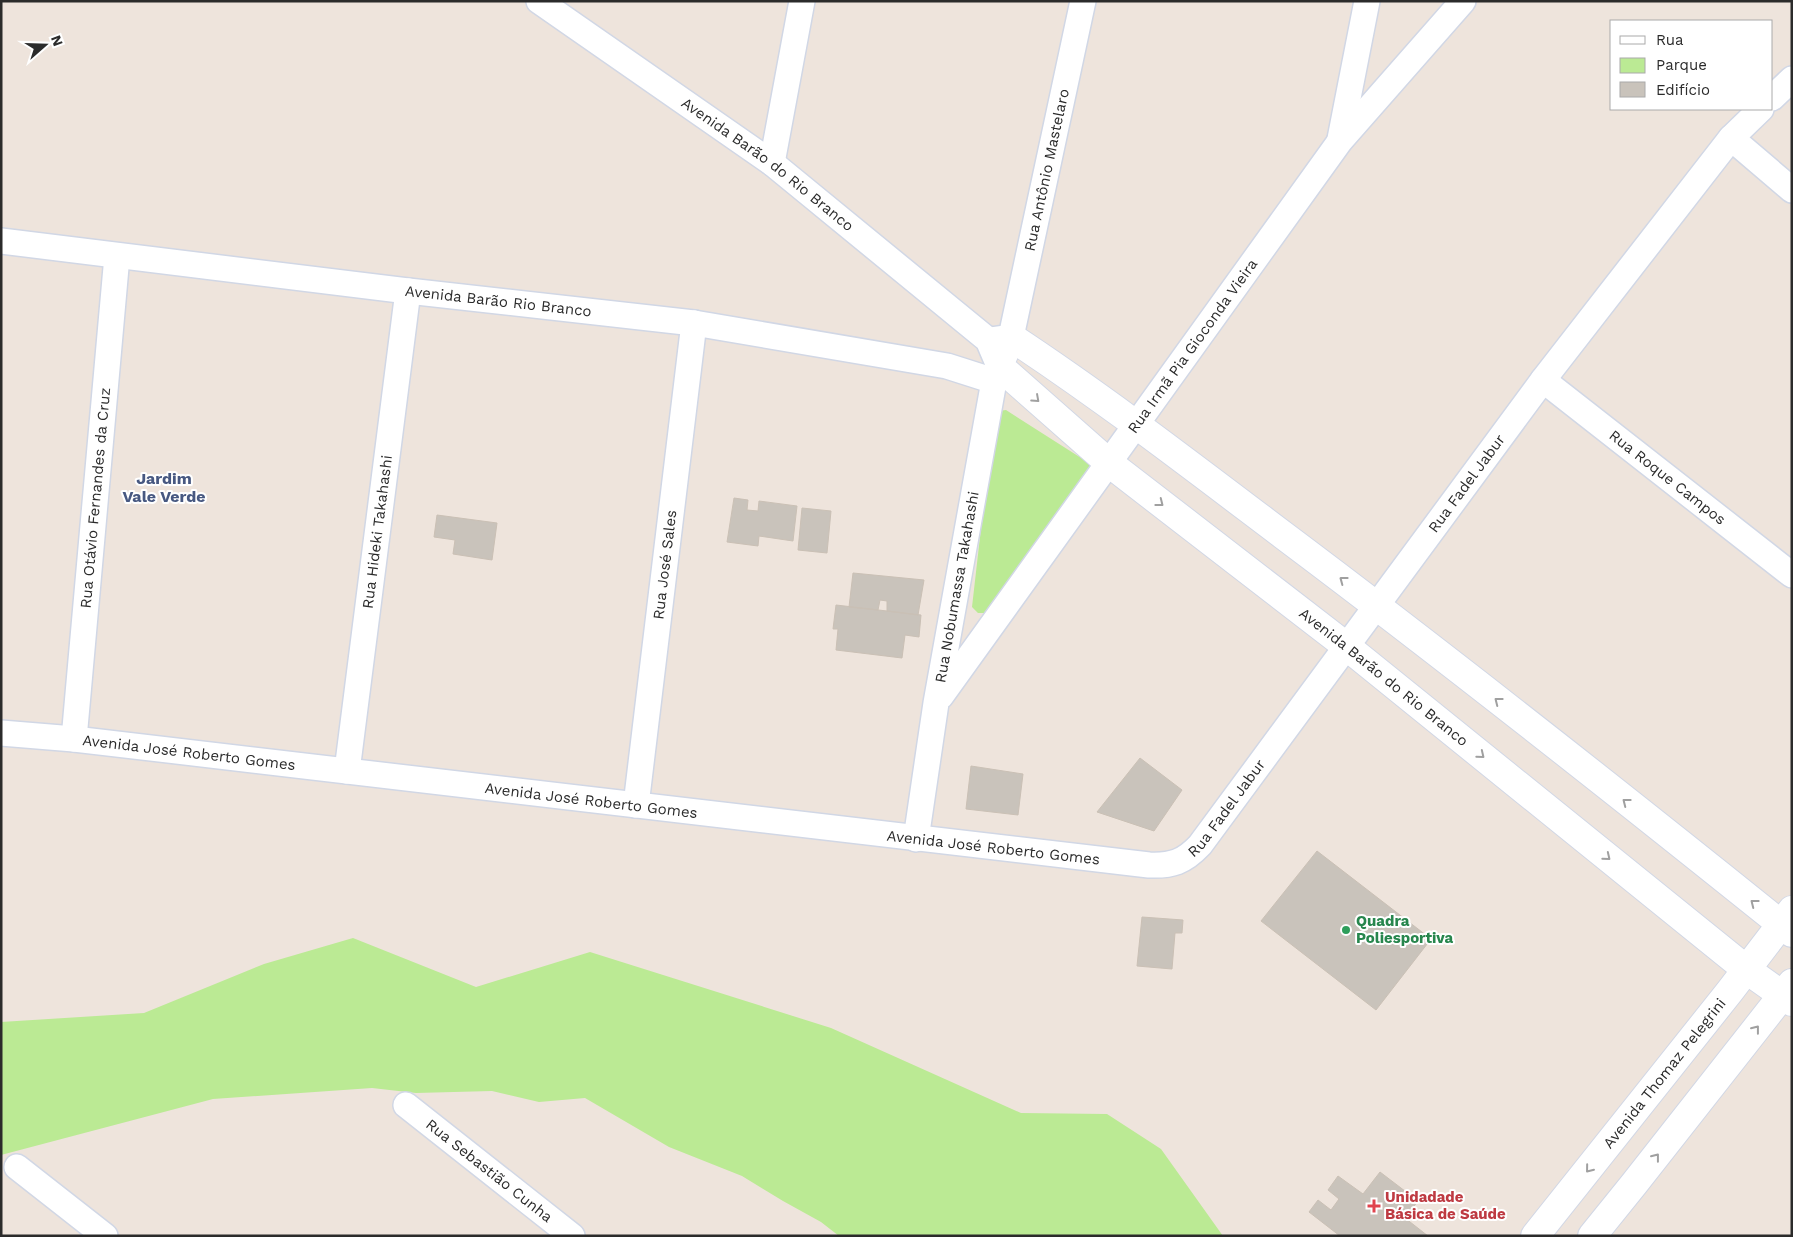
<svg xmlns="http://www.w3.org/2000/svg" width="1793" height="1237" viewBox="0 0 1793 1237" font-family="'Work Sans',sans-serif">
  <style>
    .green { fill: #bbea94 }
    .building { fill: #c9c3bb; stroke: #cac0b5 }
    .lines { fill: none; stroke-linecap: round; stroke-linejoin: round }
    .minor-casing { stroke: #d1d7e5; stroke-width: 28 }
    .tertiary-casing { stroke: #d1d7e5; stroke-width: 30 }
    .minor { stroke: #fff; stroke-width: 25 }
    .tertiary { stroke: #fff; stroke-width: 28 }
    .oneway { stroke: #a0a0a0 }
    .leisure-dot { fill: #2e9e5b; stroke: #fff; stroke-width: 2 }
    .health-dot { fill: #e0444e; stroke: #fff; stroke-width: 2 }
    .labels { text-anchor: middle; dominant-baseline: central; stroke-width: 4; stroke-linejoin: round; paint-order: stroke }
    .street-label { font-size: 15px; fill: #2b2b2b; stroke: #fff }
    .leisure-label { font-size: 15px; font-weight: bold; fill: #27864d; stroke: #fff; text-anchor: start }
    .health-label { font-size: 15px; font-weight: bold; fill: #be3a42; stroke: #fff; text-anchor: start }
    .neighbourhood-label { font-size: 16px; font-weight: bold; fill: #475881; stroke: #fff }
  </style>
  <rect width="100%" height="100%" fill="#eee4dc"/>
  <path class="green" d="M1006,410L1089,463L1092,472L986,613H978L972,607L993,423L999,411Z
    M353,938L476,987L590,952L831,1028L1021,1113L1107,1114L1161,1149L1223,1236H839L821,1222L783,1201L742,1176L669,1147L585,1098L539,1102L492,1091L416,1093L372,1088L213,1099L1,1155V1022L144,1013L264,964Z"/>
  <path class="building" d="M734,498L748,500L747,510L758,511L759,501L797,506L793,541L759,536L758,546L727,542Z
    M802,508L831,511L827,553L798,550Z
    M437,515L497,523L492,560L453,554L455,540L434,537Z
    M853,573L924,580L918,615L887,611V601L880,600L878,610L849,607Z
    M836,605L921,615L919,637L905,635L902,658L836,650L838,629H833Z
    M1140,758L1182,790L1154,831L1097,812Z
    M971,766L1023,774L1018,815L966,809Z
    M1317,851L1431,939L1376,1010L1261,921Z
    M1142,917L1183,920L1182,933H1175L1172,969L1137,966Z
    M1380,1172L1418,1201L1405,1218L1428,1236H1340L1309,1212L1318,1200L1331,1210L1339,1199L1328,1190L1338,1176L1363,1194Z"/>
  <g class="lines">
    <g class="minor-casing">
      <g id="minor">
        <path id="s1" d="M539,1L772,163L988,340L999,366L994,381L936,703L916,839"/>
        <path d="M1772,98L1792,79"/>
        <path d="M1731,138L1792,190"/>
        <path d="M1340,139L1367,1"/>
        <path d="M772,163L802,1"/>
        <path id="s2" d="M1,241L408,291L694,323L947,366L994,381"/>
        <path id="s3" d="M990,340L1011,337L1083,1"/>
        <path id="s4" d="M1543,380L1792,575"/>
        <path id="s5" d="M941,696L1340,141L1463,1"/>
        <path id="s6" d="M1,733L74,739C433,781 791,826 1149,865C1172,866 1184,862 1200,845L1543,380L1731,138L1761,109"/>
        <path id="s7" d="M74,739L117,256"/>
        <path id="s8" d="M347,771L408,291"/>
        <path id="s9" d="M636,805L694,323"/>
        <path id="s10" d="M406,1105L572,1236"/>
        <path d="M17,1167L105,1236"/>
      </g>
    </g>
    <g class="tertiary-casing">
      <g id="tertiary">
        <path id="s11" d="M1792,933C1624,798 1455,664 1283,535C1193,467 1105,399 1011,337L999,366L1109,463L1346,646L1747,970L1792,1002"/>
        <path id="s12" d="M1535,1236L1730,991L1792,910"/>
        <path d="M1592,1236L1634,1184L1792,983"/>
      </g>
    </g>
    <use href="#minor" class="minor"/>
    <use href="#tertiary" class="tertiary"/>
  </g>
  <defs><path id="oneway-chevron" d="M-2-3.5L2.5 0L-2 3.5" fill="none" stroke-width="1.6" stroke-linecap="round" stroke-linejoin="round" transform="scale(1.25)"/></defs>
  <g class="oneway">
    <use href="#oneway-chevron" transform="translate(1036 399) rotate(42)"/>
    <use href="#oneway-chevron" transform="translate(1160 503) rotate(38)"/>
    <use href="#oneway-chevron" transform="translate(1343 580) rotate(-143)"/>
    <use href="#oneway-chevron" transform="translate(1498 701) rotate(-142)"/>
    <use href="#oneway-chevron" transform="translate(1481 755) rotate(39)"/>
    <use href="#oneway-chevron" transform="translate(1626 802) rotate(-142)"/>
    <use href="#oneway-chevron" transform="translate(1607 857) rotate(39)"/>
    <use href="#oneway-chevron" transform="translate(1754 903) rotate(-142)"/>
    <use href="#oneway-chevron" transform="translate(1756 1029) rotate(-52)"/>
    <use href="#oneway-chevron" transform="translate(1656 1157) rotate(-52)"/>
    <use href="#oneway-chevron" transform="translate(1589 1169) rotate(129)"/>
  </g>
  <circle class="leisure-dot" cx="1346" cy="930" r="5"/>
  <path class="health-dot" d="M1371.5 1198.5h5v5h5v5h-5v5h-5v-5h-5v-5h5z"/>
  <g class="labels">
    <g class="street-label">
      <text stroke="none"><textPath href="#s1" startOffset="281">Avenida Barão do Rio Branco</textPath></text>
      <text stroke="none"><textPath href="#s3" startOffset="192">Rua Antônio Mastelaro</textPath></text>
      <text stroke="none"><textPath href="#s2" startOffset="501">Avenida Barão Rio Branco</textPath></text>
      <text stroke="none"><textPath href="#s5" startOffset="431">Rua Irmã Pia Gioconda Vieira</textPath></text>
      <text stroke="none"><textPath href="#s4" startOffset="158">Rua Roque Campos</textPath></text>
      <text stroke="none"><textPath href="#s6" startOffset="1662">Rua Fadel Jabur</textPath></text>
      <text stroke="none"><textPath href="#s7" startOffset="242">Rua Otávio Fernandes da Cruz</textPath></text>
      <text stroke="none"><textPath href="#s8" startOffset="241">Rua Hideki Takahashi</textPath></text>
      <text stroke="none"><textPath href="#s9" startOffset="242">Rua José Sales</textPath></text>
      <text transform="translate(957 587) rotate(-80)">Rua Nobumassa Takahashi</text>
      <text stroke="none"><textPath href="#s11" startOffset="1509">Avenida Barão do Rio Branco</textPath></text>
      <text stroke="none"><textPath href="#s6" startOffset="189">Avenida José Roberto Gomes</textPath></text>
      <text stroke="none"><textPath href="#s6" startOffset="594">Avenida José Roberto Gomes</textPath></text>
      <text stroke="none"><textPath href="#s6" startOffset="1258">Rua Fadel Jabur</textPath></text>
      <text stroke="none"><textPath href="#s6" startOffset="999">Avenida José Roberto Gomes</textPath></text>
      <text stroke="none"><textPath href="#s12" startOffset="208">Avenida Thomaz Pelegrini</textPath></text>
      <text stroke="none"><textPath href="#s10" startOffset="106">Rua Sebastião Cunha</textPath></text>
    </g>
    <g class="leisure-label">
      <text x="1356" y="921">Quadra<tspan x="1356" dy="17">Poliesportiva</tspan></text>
    </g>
    <g class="health-label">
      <text x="1385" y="1197">Unidadade<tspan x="1385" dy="17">Básica de Saúde</tspan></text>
    </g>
    <g class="neighbourhood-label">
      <text x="164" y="478">Jardim<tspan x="164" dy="18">Vale Verde</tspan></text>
    </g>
  </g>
  <rect width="1793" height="1237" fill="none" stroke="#2b2b2b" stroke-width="5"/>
  <rect x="1610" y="20" width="162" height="90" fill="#ffffff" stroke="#aaaaaa"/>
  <rect x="1620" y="36" width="25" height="8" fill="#ffffff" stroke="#aaaaaa"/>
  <text x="1656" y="45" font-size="15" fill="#2b2b2b">Rua</text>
  <rect x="1620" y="58" width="25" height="15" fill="#bbea94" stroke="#aaaaaa"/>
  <text x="1656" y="70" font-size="15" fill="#2b2b2b">Parque</text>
  <rect x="1620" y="82" width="25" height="15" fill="#c9c3bb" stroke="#aaaaaa"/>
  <text x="1656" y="95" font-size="15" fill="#2b2b2b">Edifício</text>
  <g transform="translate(45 45) rotate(70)" stroke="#ffffff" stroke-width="4" paint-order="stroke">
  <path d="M0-4L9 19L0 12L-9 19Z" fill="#2b2b2b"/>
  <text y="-8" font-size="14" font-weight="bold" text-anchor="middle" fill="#2b2b2b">N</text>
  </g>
</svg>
